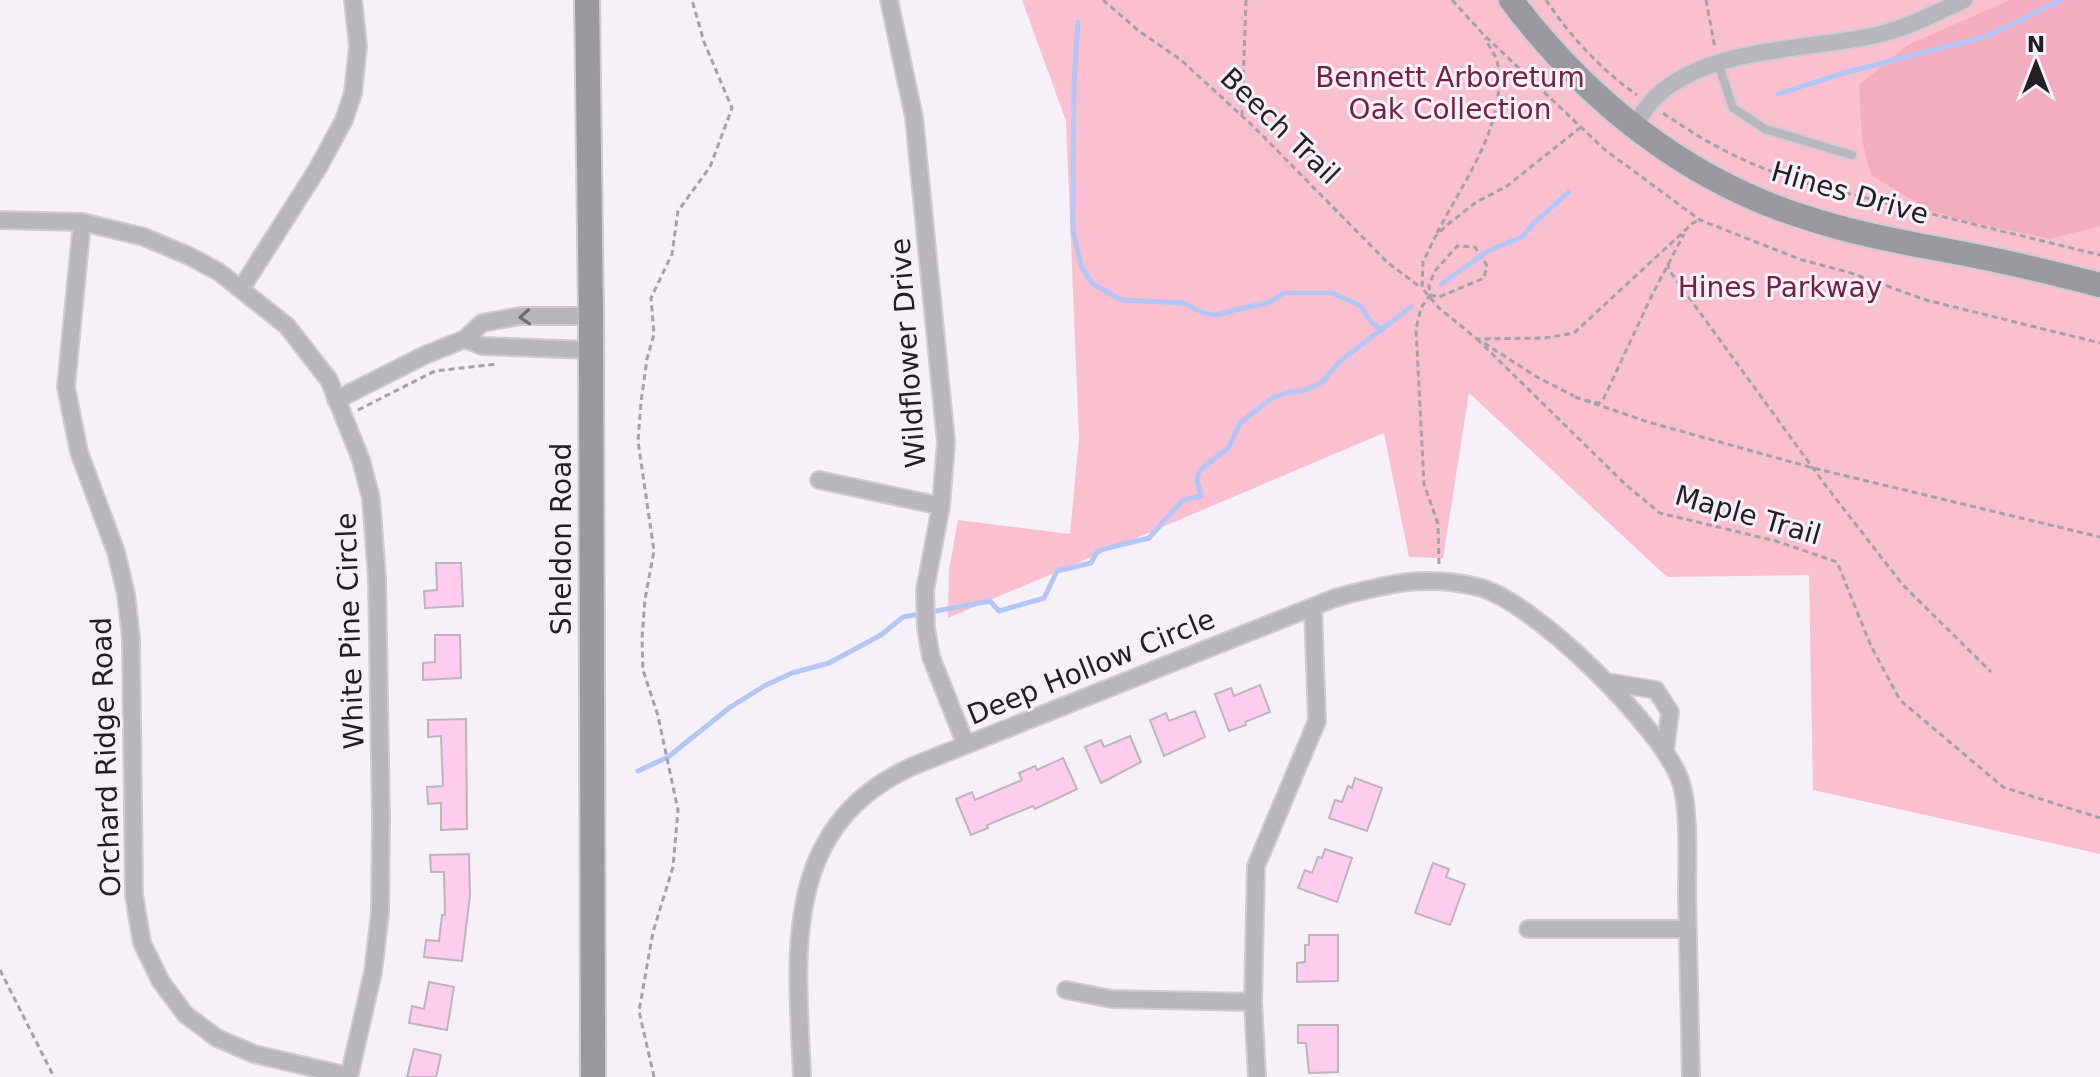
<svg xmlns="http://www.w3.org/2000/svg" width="2100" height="1077" viewBox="0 0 2100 1077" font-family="'DejaVu Sans',sans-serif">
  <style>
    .green { fill: #fac0d0 }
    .forest { fill: #f4acc0 }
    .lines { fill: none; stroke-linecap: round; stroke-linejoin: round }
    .stream { stroke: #b4c6f6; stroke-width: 5 }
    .building { fill: #fdccee; stroke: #beb4ba; stroke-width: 2 }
    .lane-casing { stroke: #d0cad2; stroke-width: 12 }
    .street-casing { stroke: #d0cad2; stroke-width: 20 }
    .secondary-casing { stroke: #d0cad2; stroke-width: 28 }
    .path { stroke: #a5a1a8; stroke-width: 3; stroke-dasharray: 6 4; stroke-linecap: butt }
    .lane { stroke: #b7b7bb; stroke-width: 8 }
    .street { stroke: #b7b7bb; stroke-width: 16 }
    .secondary { stroke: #9a99a0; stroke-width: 24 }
    .oneway { stroke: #6c6b6e }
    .labels { text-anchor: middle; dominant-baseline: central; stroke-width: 6; stroke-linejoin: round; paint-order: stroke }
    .park-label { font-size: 28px; fill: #742241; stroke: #f6f0f9 }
    .street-label { font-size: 28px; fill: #211f22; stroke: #f6f0f9 }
  </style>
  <rect width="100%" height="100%" fill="#f6f0f9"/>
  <path class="green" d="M1022,0H2100V854L1813,790L1809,575L1667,577L1469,393L1443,558L1409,557L1384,433L948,618L949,570L958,520L1070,534L1079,438L1066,121Z"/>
  <path class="forest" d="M2010,0H2100V226L2049,239L1971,222L1931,211L1871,175L1862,140L1859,85L1908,45Z"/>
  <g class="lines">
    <path class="stream" d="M1078,22L1074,83L1073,230L1081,266L1093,284L1121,300L1183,303L1204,313L1215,315L1270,302L1284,293H1332L1361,306L1371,322L1380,329
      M1778,94L1844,73L1988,36L2061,0
      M1441,284L1488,251L1522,237L1535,222L1569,192
      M638,771L668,757L729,708L764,686L792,673L829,663L881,635L903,617L990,601L999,611L1044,598L1057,571L1091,563L1097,552L1104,549L1149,538L1183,500L1201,496L1197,480L1199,471L1229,447L1240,423L1272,398L1289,392L1303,391L1322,382L1340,361L1411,307"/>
  </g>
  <path class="building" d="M436,563H461L463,606L425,608L424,591L437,590Z
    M435,635H460L461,678L423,680V663L435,662Z
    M1260,685L1270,712L1245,722L1246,725L1229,731L1215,694L1231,688L1234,696Z
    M1195,711L1205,737L1164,756L1150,720L1166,713L1169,721Z
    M466,719L467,829L441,830V803L428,804L427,787L443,786L441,736L428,737V720Z
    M1130,736L1141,762L1101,783L1085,747L1101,740L1104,747Z
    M1063,758L1077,789L1035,809L1033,806L987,825L988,828L971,835L956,799L972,792L975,800L1022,780L1019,773L1035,766L1037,770Z
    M1355,778L1382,788L1367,831L1329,818L1335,800L1342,802L1348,786L1352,788Z
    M1325,849L1352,858L1337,902L1298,888L1305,870L1312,873L1318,857L1322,858Z
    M469,854L470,895L462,961L424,957L426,940L439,941L442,915H445L444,872H431L430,855Z
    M1433,863L1449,869L1446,877L1465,884L1450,925L1415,913Z
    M1309,935H1338V981L1297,982V963L1305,962V945H1309Z
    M429,982L454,987L447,1030L409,1023L412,1006L424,1009Z
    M1298,1025H1338V1072L1309,1073L1306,1043H1298Z
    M414,1049L441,1055L436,1077H407Z"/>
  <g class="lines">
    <g class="lane-casing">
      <path id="lane" d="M1718,63L1733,108L1765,129L1852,155"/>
    </g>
    <g class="street-casing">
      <path id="street" d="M889,0L914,117L946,442L941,506L925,590L926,628L931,657L966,745
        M1633,127C1641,115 1649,102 1660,93C1714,47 1805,50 1872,36C1905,29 1934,14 1964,0
        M0,220L82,222L144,237L189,256L219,272L287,326L329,380L361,460L371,498L377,578L381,820L380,913L373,972L349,1077
        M82,222L66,387L79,452L116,552L126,594L131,638L134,895L142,943L161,982L186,1015L217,1038L254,1054L349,1076
        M241,289L318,168L344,120L353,93L358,46L353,0
        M465,339L482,346L591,350
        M336,400L425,355L465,339L482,323L520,316H591
        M819,480L941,506
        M1607,682L1656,690L1670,712L1665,751
        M1528,929H1688
        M1066,990L1112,999L1253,1002
        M802,1077C797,954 779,827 913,766L1335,598C1386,584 1425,574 1478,587C1533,600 1661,727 1680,780C1690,807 1687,865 1687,895C1688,956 1690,1016 1691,1077
        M1257,1077L1253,1002L1256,866L1317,721L1313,607"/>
    </g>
    <g class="secondary-casing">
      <path id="secondary" d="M587,0L591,316L593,1077
        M1511,0C1586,99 1684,179 1804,217C1858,235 1914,244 1970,255C2014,263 2057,274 2100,285"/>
    </g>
    <path class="path" d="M1103,0L1139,31L1181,60L1253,126L1387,262L1420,287
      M1452,0L1483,34L1604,149L1700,220L1802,260L1848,272L1926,300L2100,343
      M1546,0C1570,36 1601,70 1637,95
      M1706,0L1715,48
      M1663,113C1714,148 1750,166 1809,184L2100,255
      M1242,116L1246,0
      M1581,127L1507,186L1475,203L1447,225L1435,237L1423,262L1422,288L1439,308L1477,339L1545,338L1574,333L1693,223L1700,220
      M1437,233C1463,182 1506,126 1498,66C1497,57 1489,46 1485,38
      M1668,263L1669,270L1826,486L1902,584L1991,672
      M1430,295L1439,297L1484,278L1487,266L1483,259
      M1477,339L1626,485L1660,513L1776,541L1837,562L1871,646L1900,700L2003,787L2100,818
      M1484,343L1537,377L1574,396
      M1575,397L1648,422L1813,468L2100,537
      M1585,400L1599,403L1603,400L1652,295L1684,234
      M358,410L435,371L497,364
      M1439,564L1438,524L1424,484L1416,329L1421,308L1430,295L1429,285L1435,271L1457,246L1475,247L1478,252
      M0,970L54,1077
      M654,1077L639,1011L653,932L673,867L678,810L658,716L643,670L642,638L645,599L654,551L638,441L641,402L647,359L654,334L651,298L672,254L678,211L710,167L732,108L704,42L692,0"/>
    <use href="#lane" class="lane"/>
    <use href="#street" class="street"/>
    <use href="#secondary" class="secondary"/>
  </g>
  <defs><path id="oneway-chevron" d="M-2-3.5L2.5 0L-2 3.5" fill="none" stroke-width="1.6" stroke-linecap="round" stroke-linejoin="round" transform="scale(2)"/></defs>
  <use class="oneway" href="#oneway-chevron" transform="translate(525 317) rotate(176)"/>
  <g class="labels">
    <g class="park-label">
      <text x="1450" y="77">Bennett Arboretum<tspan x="1450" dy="32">Oak Collection</tspan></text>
      <text x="1780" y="287">Hines Parkway</text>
    </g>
    <g class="street-label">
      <text transform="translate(1280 126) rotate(44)">Beech Trail</text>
      <text transform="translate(1850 193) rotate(16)">Hines Drive</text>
      <text transform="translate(908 353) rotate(-94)">Wildflower Drive</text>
      <text transform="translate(1748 515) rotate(16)">Maple Trail</text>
      <text transform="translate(561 539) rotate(-90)">Sheldon Road</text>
      <text transform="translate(350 631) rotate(-92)">White Pine Circle</text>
      <text transform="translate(1091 667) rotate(-22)">Deep Hollow Circle</text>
      <text transform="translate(106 757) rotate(-92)">Orchard Ridge Road</text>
    </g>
  </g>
  <g transform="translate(2036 64)" stroke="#f6f0f9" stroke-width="6" paint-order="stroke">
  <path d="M0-6L14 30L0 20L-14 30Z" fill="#211f22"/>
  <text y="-12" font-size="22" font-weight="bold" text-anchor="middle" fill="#211f22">N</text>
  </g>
</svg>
